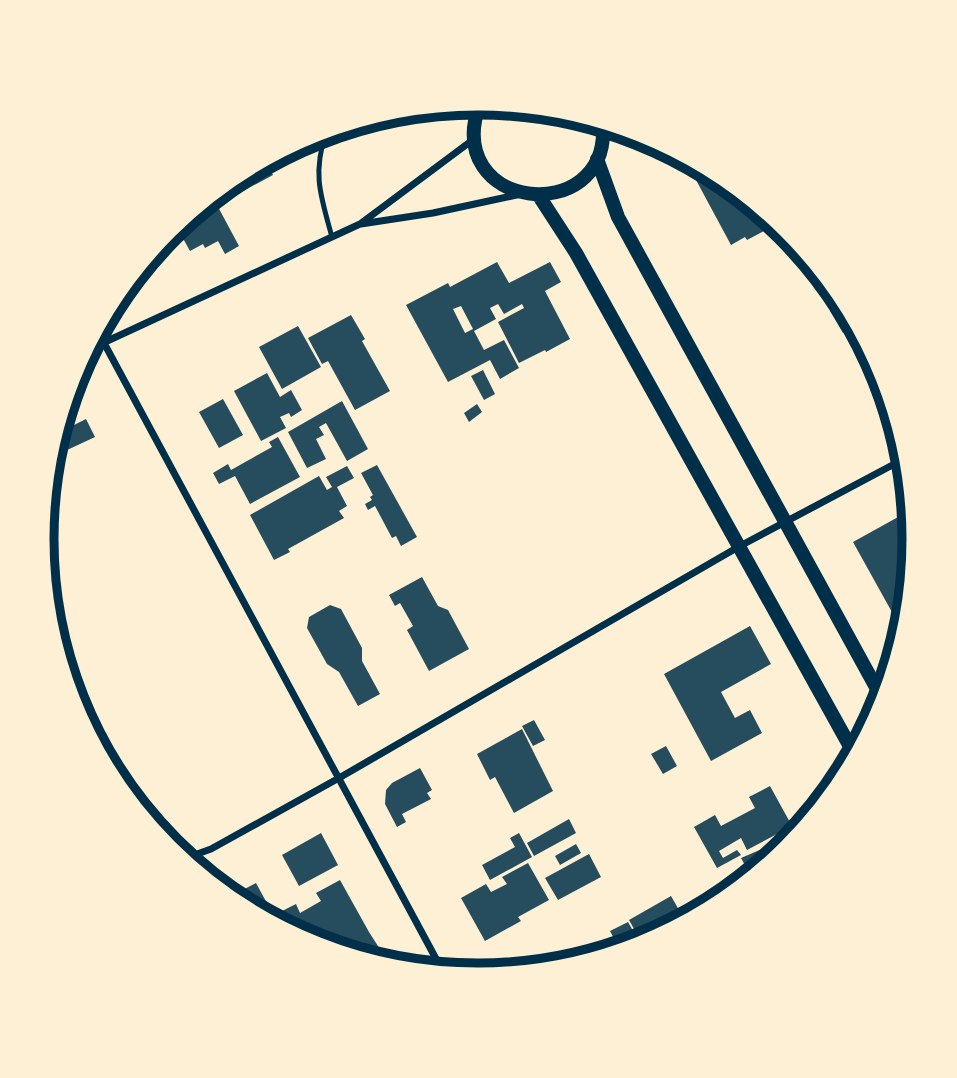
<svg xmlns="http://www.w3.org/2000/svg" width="957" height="1078" viewBox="0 0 957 1078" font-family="'Sofia Sans Condensed',sans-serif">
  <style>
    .building { fill: #264d5e; fill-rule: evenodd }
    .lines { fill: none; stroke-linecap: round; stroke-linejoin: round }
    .service { stroke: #003049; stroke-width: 5 }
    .minor { stroke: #003049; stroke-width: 7 }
    .secondary { stroke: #003049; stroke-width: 14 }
    .rim { fill: none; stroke: #003049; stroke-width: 9 }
  </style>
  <rect width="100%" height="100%" fill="#fdf0d5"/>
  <path class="building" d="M268,165L273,175L217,205L239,246L225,254L218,241L205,248L203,244L190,251L180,233L195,225L192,220L205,214L180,226L179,224Z
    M691,166L771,220L777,224L747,240L745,237L731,245L689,167Z
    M497,262L509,283L550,262L561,282L545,291L570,339L546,352L545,350L519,363L498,322L524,308L522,304L504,314L498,304L490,308L496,319L474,331L484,350L504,340L519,368L500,379L490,360L448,382L406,305L448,283L450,287ZM461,306L473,329L465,333L453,309Z
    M838,306L852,328L843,333L830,311Z
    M351,315L365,339L362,341L390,391L355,410L328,361L322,364L308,338Z
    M298,326L321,367L282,389L259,347Z
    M860,340L882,372L890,412L852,344Z
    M483,370L495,394L484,400L471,376Z
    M267,373L280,397L291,390L302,410L291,417L289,413L280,417L286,428L261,441L234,391Z
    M223,399L243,435L219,448L199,412Z
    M342,401L368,449L347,461L326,423L319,427L324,435L316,439L326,459L307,468L288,432Z
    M477,404L482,412L469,422L464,413Z
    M86,419L95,437L65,451L61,443L64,430Z
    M278,437L300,477L250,504L235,476L219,484L213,473L228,464L231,470L272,447L269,442Z
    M377,465L417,537L401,546L396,536L392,538L375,506L368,510L365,504L372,500L370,497L373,495L361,473Z
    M347,466L354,478L337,487L347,506L339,511L344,518L288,549L290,552L274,560L250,515L319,476L327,490L332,487L326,477Z
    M909,511L915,539L898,623L853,542Z
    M422,577L438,606L448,610L469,649L429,671L407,630L413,626L400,603L395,606L389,595Z
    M330,605L341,609L362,648V661L380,694L358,706L339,672L327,664L307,628L309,617Z
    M750,626L771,664L721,692L735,718L750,710L762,733L711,761L664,674Z
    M534,720L545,740L533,746L522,726Z
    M522,729L553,791L514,813L495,777L490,780L477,754Z
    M666,746L677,766L663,774L651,754Z
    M420,768L432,790L427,793L431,799L402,814L406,822L397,827L385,804L386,790L392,783Z
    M770,786L792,826L747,850L741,838L719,851L723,858L737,850L741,855L717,868L694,827L715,815L721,826L755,808L749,797Z
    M569,819L576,833L534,856L527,843Z
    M321,833L338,865L299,886L282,855Z
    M519,833L532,857L490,880L482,865L515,847L510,838Z
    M576,844L581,853L560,865L555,856Z
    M762,849L768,860L757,868L755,864L747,869L741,858Z
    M589,854L601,877L558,900L545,878Z
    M528,863L549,900L518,917L521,921L485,941L461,898L486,884L491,892L507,884L502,877Z
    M340,880L369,932L385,957L351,950L347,944L340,948L326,945L316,927L301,935L279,921L276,914L296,904L300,913L321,901L316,893Z
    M256,883L275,918L237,893Z
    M671,896L683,917L655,936L651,929L638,936L629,920Z
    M628,922L640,943L619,948L610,931Z"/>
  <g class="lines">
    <path class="service" d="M326,133C312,174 321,197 332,237"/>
    <path class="minor" d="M361,224L433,213L521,194
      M104,343L441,968
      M90,349L360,224L474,139
      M186,858L211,849L339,778L740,546L900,461"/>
    <path class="secondary" d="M480,103C440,211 608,228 603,127
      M597,159L618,217L883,700
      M539,196L576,253L852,750"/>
  </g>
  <path d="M0 0H957V1078H0ZM54 539a424 424 0 1 1 848 0a424 424 0 1 1-848 0Z" fill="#fdf0d5" fill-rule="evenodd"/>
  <path class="rim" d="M54 539a424 424 0 1 1 848 0a424 424 0 1 1-848 0Z"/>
</svg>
